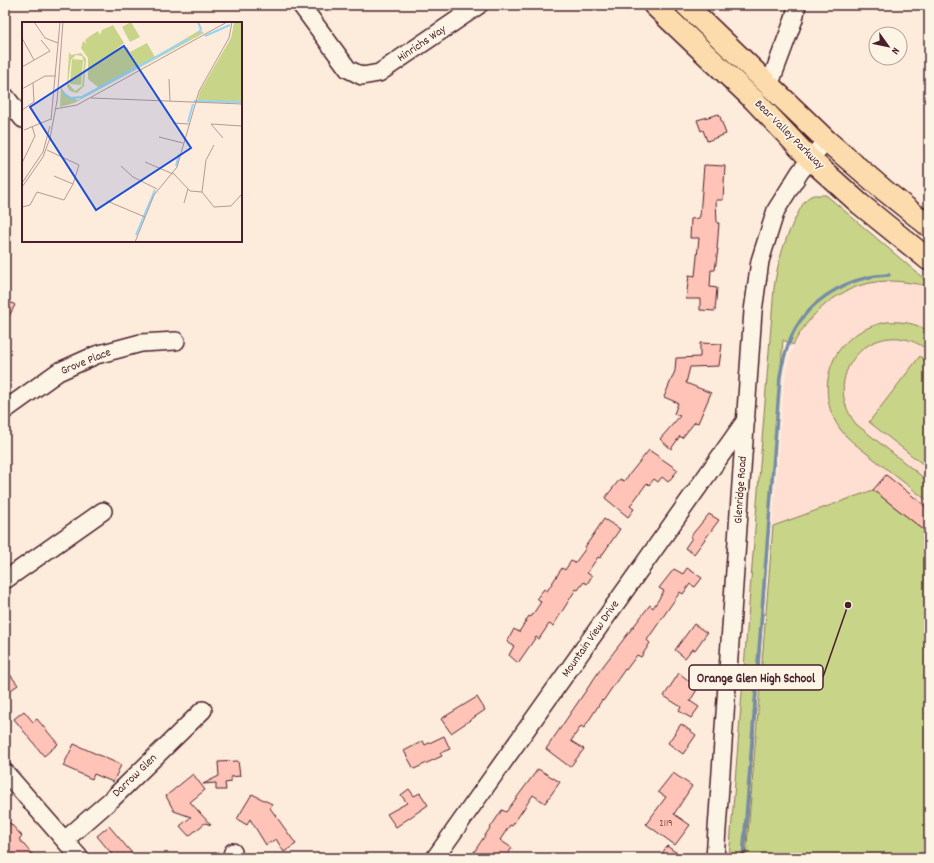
<svg xmlns="http://www.w3.org/2000/svg" width="934" height="863" viewBox="0 0 934 863" font-family="Dekko,sans-serif">
  <style>
    .built { fill: #fedfd1 }
    .green { fill: #c8d488; stroke: #897a5a }
    .lines { fill: none; stroke-linecap: round; stroke-linejoin: round }
    .stream { stroke: #768ca5; stroke-width: 3.5 }
    .building { fill: #ffc4b7; stroke: #4a1f2b }
    .minor-casing { stroke: #4a1f2b; stroke-width: 20 }
    .major-casing { stroke: #4a1f2b; stroke-width: 24 }
    .minor { stroke: #fcf5e5; stroke-width: 17 }
    .major { stroke: #fcdcac; stroke-width: 21 }
    .labels { text-anchor: middle; dominant-baseline: central; stroke-width: 3.5; stroke-linejoin: round; paint-order: stroke }
    .number-label { font-size: 10px; fill: #77484e }
    .street-label { font-size: 12px; fill: #4a1f2b; stroke: #fcf5e5 }
    .inset-river { fill: none; stroke: #94d5f6; stroke-width: 2 }
    .inset-road { fill: none; stroke: #b59995; stroke-width: 1 }
    .view { fill: #1d4ed8; fill-opacity: 0.15; stroke: #1d4ed8; stroke-width: 2 }
    .inset-edge { fill: none; stroke: #4a1f2b; stroke-width: 2 }
    .leader { fill: none; stroke: #4a1f2b; stroke-width: 1.5 }
    .callout-dot { fill: #4a1f2b; stroke: #fcf5e5; stroke-width: 1.5 }
    .callout { fill: #fcf5e5; stroke: #4a1f2b; stroke-width: 1.5 }
    .callout-label { font-size: 13px; text-anchor: middle; font-weight: bold; fill: #4a1f2b }
  </style>
  <rect width="100%" height="100%" fill="#fdebdc"/>
  <filter id="ink" filterUnits="userSpaceOnUse"><feTurbulence type="fractalNoise" baseFrequency=".025" numOctaves="2"/><feDisplacementMap in="SourceGraphic" scale="8" xChannelSelector="R" yChannelSelector="G"/><feConvolveMatrix kernelMatrix="1 2 1 2 8 2 1 2 1" color-interpolation-filters="sRGB"/></filter>
  <g filter="url(#ink)">
    <path class="built" d="M881,281H898L929,286V858H747L777,472L784,387L789,359L797,337L804,326L822,306L838,295L854,287Z"/>
    <path class="green" d="M814,195H826L929,283V286C916,284 903,281 890,281C847,281 812,308 793,345L783,340L745,858H729L774,288C778,260 785,238 798,213C802,206 805,197 814,195Z
      M886,322C902,321 915,323 929,331V351C878,310 816,373 856,424L929,482V502C912,489 896,476 879,463C868,454 856,446 846,436C826,415 822,385 834,359C844,338 864,327 886,322Z
      M920,356L929,364V469L869,422Z
      M873,490L929,534L928,858H746L773,526Z"/>
    <g class="lines">
      <path class="stream" d="M5,759L13,769
        M743,858L780,377C782,363 786,349 792,335C809,299 849,276 889,275"/>
    </g>
    <path class="building" d="M719,114L726,134L707,141L703,130L701,131L697,120Z
      M704,165L725,166L723,200H716L717,223H719L717,249H718L715,270H711L710,287L717,288L715,311L700,310V299H686L689,275L695,276L699,238H690L691,219L699,218L700,216Z
      M5,299L15,305L5,324Z
      M700,343L722,344L719,366L690,367L686,383L711,393L698,423L695,422L682,438L680,436L671,449L660,439L680,416L674,414L678,403L664,397L675,371L676,358L700,357Z
      M649,450L678,470L668,482L662,477L658,482L654,479L649,485L647,483L630,506L634,509L628,517L605,498L620,479L624,481Z
      M886,475L929,509V534L873,490Z
      M709,514L719,520L694,554L685,548L692,538L690,537Z
      M604,519L620,529L600,558L598,557L587,573L592,576L587,584L584,582L578,590L576,589L553,626L549,624L539,639L536,637L518,663L509,655L514,646L507,642L514,629L519,632L529,616L531,617L541,602L537,598L544,589L547,591L562,568L565,570L571,561L575,563L586,548L585,547Z
      M687,568L702,578L695,587L690,584L683,594L680,592L647,640L650,643L641,657L637,655L626,670L625,669L603,701L602,700L584,728L581,726L571,741L584,749L570,767L546,749L600,670L650,605L653,608L664,591L659,588L674,569L683,574Z
      M694,624L707,633L695,650L692,649L685,658L675,650Z
      M5,668L18,685L5,694Z
      M679,673L698,688L690,701L699,707L691,718L679,711L681,707L664,696Z
      M477,697L485,710L451,733L441,719Z
      M24,711L33,722L37,719L58,744L44,756L14,719Z
      M681,724L696,735L683,754L668,743Z
      M444,736L450,749L440,753L442,756L414,769L404,751L423,741L425,745Z
      M74,744L121,765L113,782L94,774L92,779L63,766Z
      M238,761L240,776L231,777V782L225,783L226,790H216V783L203,784L219,776L218,762Z
      M538,769L560,782L545,803L533,795L512,826L510,825L500,840L512,848L505,858H470L502,810L506,812Z
      M673,773L692,786L674,814L690,825L675,845L646,824L666,797L658,792Z
      M193,774L205,790L190,802L211,825L205,823L189,836L180,826L191,817L174,811L166,796Z
      M409,789L414,796L420,793L428,805L396,827L387,814L407,803L401,795Z
      M252,794L272,804L270,808L296,844L284,852L276,839L266,845L250,819L247,825L237,819Z
      M10,823L22,836L19,839L35,858H14L5,848V828Z
      M109,826L136,858H115L97,836Z
      M667,846L684,858H659Z"/>
    <g class="lines">
      <g class="minor-casing">
        <path id="minor" d="M301,5L348,69L362,76L379,73L479,5
          M769,86L794,19L797,5
          M5,96L23,119
          M5,410L58,372L96,355L141,343L176,341
          M5,580L103,511
          M5,772L80,858
          M65,840L113,798L203,710
          M231,858L233,852
          M435,858L746,420
          M715,858L753,311L760,261L776,210L800,172L826,140"/>
      </g>
      <g class="major-casing">
        <path id="major" d="M654,5L754,100L810,159L860,204L929,260
          M686,5L826,140L884,190L929,226"/>
      </g>
      <use href="#minor" class="minor"/>
      <use href="#major" class="major"/>
    </g>
  </g>
  <g class="labels">
    <g class="number-label">
      <text x="666" y="824">2119</text>
    </g>
    <g class="street-label">
      <text transform="translate(422 44) rotate(-34)">Hinrichs Way</text>
      <text transform="translate(789 135) rotate(45)">Bear Valley Parkway</text>
      <text transform="translate(86 362) rotate(-22)">Grove Place</text>
      <text transform="translate(741 490) rotate(-86)">Glenridge Road</text>
      <text transform="translate(591 639) rotate(-55)">Mountain View Drive</text>
      <text transform="translate(135 776) rotate(-44)">Darrow Glen</text>
    </g>
  </g>
  <g transform="translate(22 22)">
    <rect width="220" height="220" fill="#fdebdc"/>
    <path d="M109,0L118,15L108,20L100,5ZM220,0V81L175,80L178,69L209,16L212,1ZM91,3L102,21L92,29L105,25L112,38L108,30L125,21L133,35L126,39L178,8L182,11L52,81L38,85L39,65L45,74L56,78L77,66L66,57V36L59,26L61,19L65,22L63,18L68,14L76,9L78,13L80,8ZM47,30L49,33L59,31L64,37L62,64L55,71L48,69L45,64ZM54,33L60,34L62,40L60,64L53,69L46,61L49,38ZM50,37L61,38L59,63L48,62Z" fill="#c8d488" fill-rule="evenodd"/>
    <path class="inset-river" d="M176,0L179,7L176,12M183,14L208,3M41,71L49,76L60,75L167,17M172,79L220,80M166,100L171,82M154,144L157,132M114,213L133,168"/>
    <path class="inset-road" d="M12,0L23,16L36,21M0,16L12,38M0,45L28,29L19,18M147,57L148,79M0,67L23,54H34M69,76L220,82M33,87L55,83L205,0M0,88L12,80L11,61M29,98L38,0M151,101L167,102M189,102L220,104M189,102L201,116M2,108L29,97M137,115L161,121M123,140L151,152M0,141L13,114L10,104M99,144L111,155L135,167M151,151L168,169L180,170L184,138L192,123M32,154L51,162M0,161L21,130L28,104M0,165L21,135L28,116L35,79L41,0M180,170L192,185L209,184L219,173M85,179L123,195M162,181L166,167M0,185L8,183L15,170L42,178L51,162L57,143L25,128M113,220L132,173L155,145L177,69L207,16L210,0"/>
    <path class="view" d="M102,24L169,126L74,188L8,85Z"/>
    <rect width="220" height="220" class="inset-edge"/>
  </g>
  <path class="leader" d="M848 605L823 677"/>
  <circle class="callout-dot" cx="848" cy="605" r="4"/>
  <rect class="callout" x="689" y="665" width="134" height="25" rx="4"/>
  <g class="callout-label">
    <text x="756" y="682">Orange Glen High School</text>
  </g>
  <rect width="934" height="863" fill="none" stroke="#fcf5e5" stroke-width="20"/>
  <rect x="10" y="10" width="914" height="843" fill="none" stroke="#4a1f2b" stroke-width="1.5" filter="url(#ink)"/>
  <g transform="translate(888 46) rotate(123)"><circle r="19" fill="#fcf5e5" stroke="#b59f9b"/>
  <path d="M0-3L7 15L0 10L-7 15Z" fill="#4a1f2b"/>
  <text y="-6" font-size="11" font-weight="bold" text-anchor="middle" fill="#4a1f2b">N</text>
  </g>
</svg>
